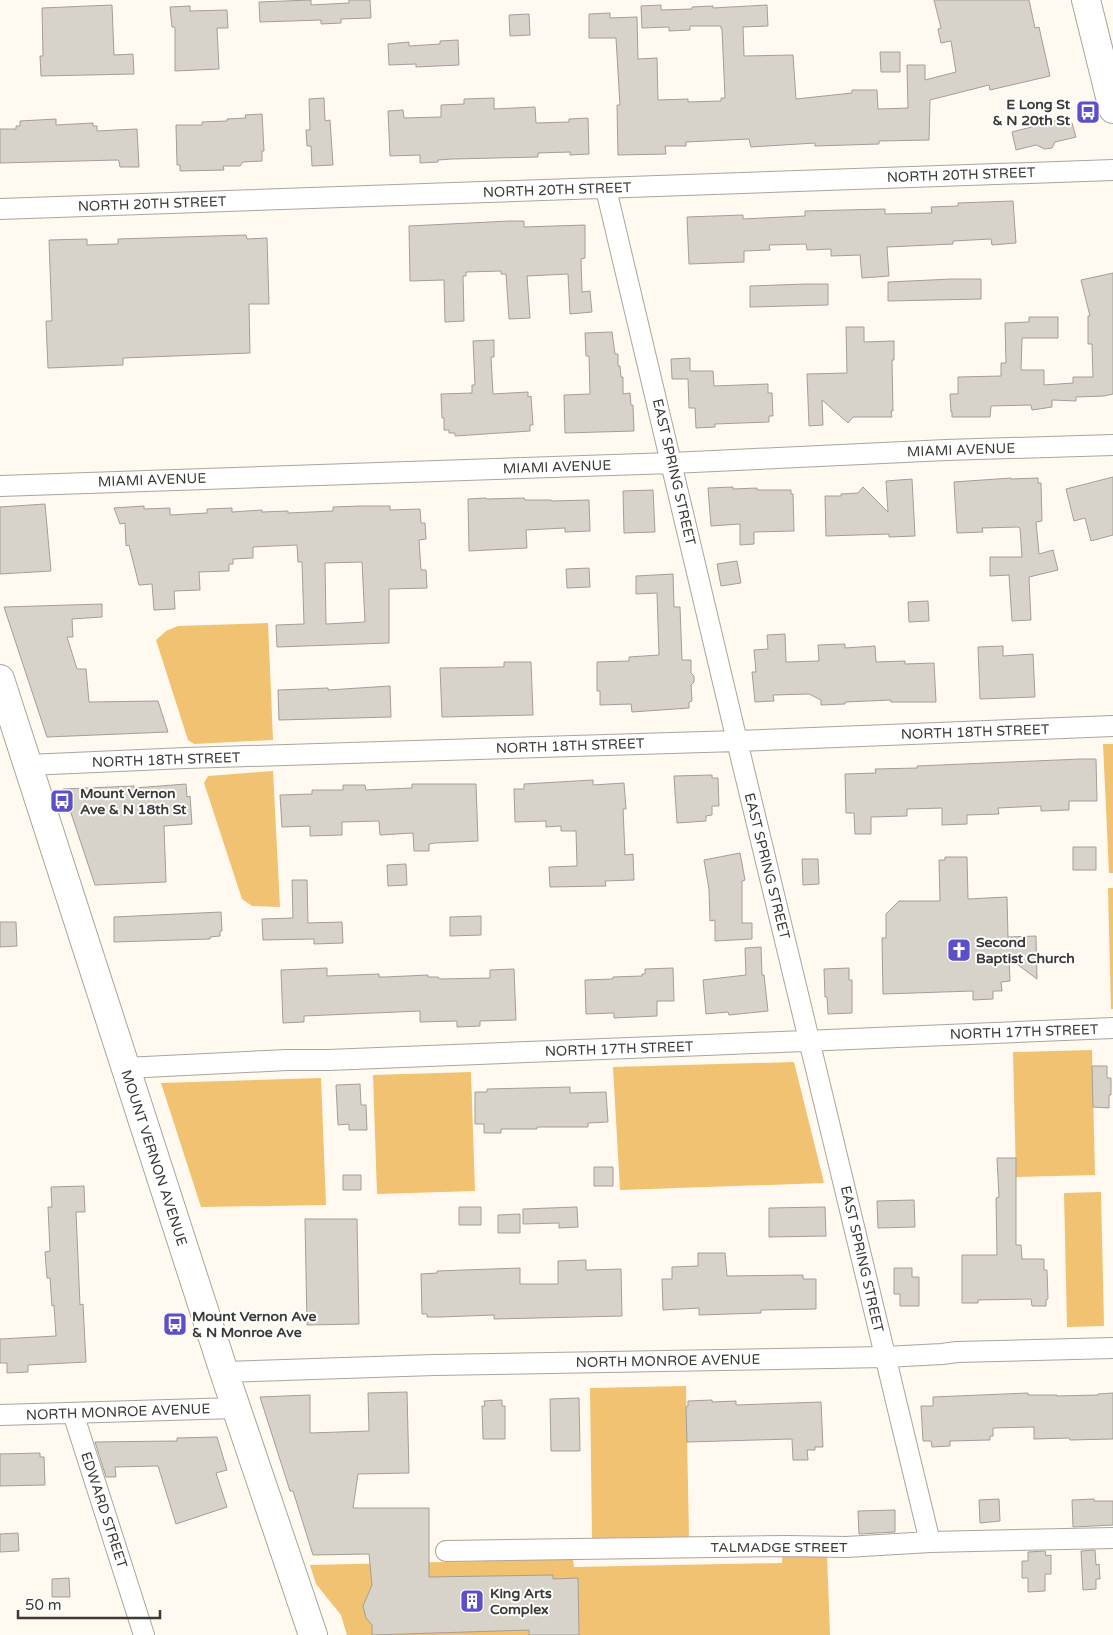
<svg xmlns="http://www.w3.org/2000/svg" width="1113" height="1635" viewBox="0 0 1113 1635" font-family="'Varela Round',sans-serif">
  <style>
    .green { fill: #f0c271 }
    .building { fill: #d8d3c9; stroke: #a49f96; fill-rule: evenodd }
    .lines { fill: none; stroke-linecap: round; stroke-linejoin: round }
    .street-casing { stroke: #aaa59c; stroke-width: 22 }
    .secondary-casing { stroke: #aaa59c; stroke-width: 30 }
    .street { stroke: #fff; stroke-width: 20 }
    .secondary { stroke: #fff; stroke-width: 28 }
    .labels { text-anchor: middle; dominant-baseline: central; stroke-width: 4; stroke-linejoin: round; paint-order: stroke }
    .poi-label { font-size: 14px; font-weight: bold; fill: #3c3a36; stroke: #fff; text-anchor: start }
    .street-label { font-size: 14px; fill: #3c3a36; stroke: #fff }
  </style>
  <rect width="100%" height="100%" fill="#fff9f0"/>
  <path class="green" d="M268,623L273,740L194,744L188,740L156,640L166,631L178,626Z
    M1103,744H1113V873H1109Z
    M273,771L280,907L252,906L242,899L204,783L208,776Z
    M1108,888H1113V1009H1111Z
    M1092,1050L1095,1175L1016,1177L1013,1052Z
    M794,1062L824,1183L620,1190L613,1067Z
    M471,1072L475,1191L377,1194L373,1075Z
    M321,1078L326,1205L201,1207L161,1083Z
    M1101,1192L1104,1326L1067,1327L1064,1193Z
    M686,1386L689,1537L592,1538L590,1388Z
    M827,1554L830,1635H347L341,1615L316,1584L310,1565L573,1559L574,1567L782,1563V1555Z"/>
  <path class="building" d="M311,0V5L349,3V0H370L371,18L341,19V23L321,24V20L260,22L259,2Z
    M934,0H1029L1035,28L1039,27L1050,76L990,90L989,85L930,100L929,140L879,141V144L815,146V143L751,147L749,139L686,142V146H665L666,154L618,155L617,105H620L616,38H589V14L610,13V18L637,17L638,59L657,58L658,100L688,99V102L721,101V98H725L722,29H721V26H690V30L669,31V27L642,28L641,6L661,5V10L692,9V7L713,6V8L767,5L768,26L743,27L744,56L793,55L796,99L852,93V90H877L878,109L908,108L907,65H925V80L956,72L951,41L941,43L938,29L941,28Z
    M112,5L114,55L133,54L134,74L41,76L40,56H43L42,8Z
    M190,6V11L227,10L228,28H217L219,69L175,71V27H172L170,7Z
    M529,14L530,35L510,36L509,15Z
    M458,40L459,65L416,67V64L389,65L388,44L409,42V46L440,44V41Z
    M880,52H900V72H881Z
    M324,98L325,121L330,120L333,165L312,166L311,146H307L306,130H310L309,99Z
    M494,98V109L535,107L536,123L569,122V119L588,118L589,154L570,155V152L538,153V157L452,159L438,160V162L420,163V155L390,156L388,111L403,110L404,118L441,117V105L464,104V99Z
    M262,114L264,151H262V161L243,162L240,166H223L224,170L180,171V165H177L176,125H202V122L227,121V119L246,118L245,115Z
    M56,119V125L93,123V126H97V131L137,129L139,167H120L119,161L118,160L0,163V129H16V126H20V121Z
    M1062,119L1064,124L1072,123L1076,137L1055,142L1052,148L1045,149L1036,145L1016,150L1012,132Z
    M1013,201L1016,243L992,245L991,239L953,241V244L887,247L889,276L862,278L860,255L831,256V249L807,250L806,244L769,245L770,250L744,251V262L689,264L687,217L743,215V219L805,216V211L885,209V214L932,213L931,207L958,206V203Z
    M510,221H524V227L585,225V258L581,259L582,292L590,291L592,312L570,314L568,274L527,276L530,318L509,319L506,274H501V271L466,272V276H463L464,321L445,322L444,280L410,281L409,226Z
    M246,235L247,239L267,238L269,304H249L250,353L123,358V365L48,368L46,321H52L49,240L87,239V245L118,244V239Z
    M1113,273V394L1104,396L1076,397V401L1052,400V407L1032,410L1031,405L991,406L990,417H952V412H951L950,394H958V377L1001,376V363H1006L1005,323L1029,322V317H1058V338H1022L1021,370H1044V385L1073,383V377H1093L1092,344H1088V316H1090L1081,280Z
    M952,279H981V299L888,301V282Z
    M806,284H828V305L750,307V286Z
    M846,327H864V342L894,341V360H892L893,411H891L892,417H853L848,423L822,400L823,425L809,426L807,374L847,373Z
    M612,332L615,354H618V366H620L621,377H623V394L630,393L631,405H633L634,431L565,433L564,395L590,394L589,356H586L585,333Z
    M494,340V357H491L493,394L528,392V397L531,396L533,425H530V431L455,436V433H449V430H444V418H442L441,394L472,393V385H475L473,341Z
    M690,358V371H713L714,386L768,384V393H772L773,416H769V422L715,424V427L696,428L695,408H689L688,379H672L671,359Z
    M1113,477V535L1091,541L1085,518L1074,521L1066,489Z
    M1011,478V479L1038,478V483H1041L1042,521L1036,522L1039,554L1053,550L1058,570L1029,577L1031,620L1012,621L1009,575L990,576V557H1022L1020,528L1018,527L982,528L983,532L957,533L954,482Z
    M912,479L915,536L889,537V534L826,536L825,496H841V494L858,493L863,487L888,512L886,481Z
    M733,487V489L757,488V490H791V494H793L794,531L754,532V544L740,545V524L711,526L708,488Z
    M653,490L655,532L624,533L623,491Z
    M486,498L487,499L524,498L525,500H551L552,501L589,500L590,531L565,532V528L526,530L527,548L469,551L468,499Z
    M45,504L51,571L0,574V507Z
    M144,506V509L170,508V515L207,513V509L232,508V512L262,510V512L288,511V513L333,511V507L360,506H390V510L420,509L421,523H425L426,539L419,540L421,570H426L427,588L389,589V643L277,647L276,625L304,624L302,562H298L297,545L253,547V558L233,559V564H229V571L199,572L200,590L174,591L175,609L154,610L152,584L139,585L129,545L126,546L125,523L120,524L114,508ZM362,562L365,622L326,624L325,563Z
    M737,561L741,583L721,586L717,564Z
    M589,568L590,587L567,588L566,569Z
    M673,574L674,607H680L682,660H691V673L694,676V682L691,685L692,701L689,702V708L632,712L631,704L600,705V691H597V662L629,661V657L659,655L657,593L636,594V576Z
    M928,601L929,621L909,622L908,602Z
    M102,604V617L72,619L73,637H67L77,669H86L89,702L158,701L168,732L47,737L4,607Z
    M785,634L786,662L819,661L818,645L845,644V648L875,646L876,662L905,661V664L934,663L936,702H891V700L845,702V704L821,705V700L809,694L773,695L774,701L755,702L752,672H756L754,650L768,649L767,635Z
    M1003,646V656L1033,654L1035,697L980,699L978,647Z
    M504,662H531L533,715L442,717L440,668L504,667Z
    M390,686L391,717L279,720L278,690L328,688V690Z
    M1081,759H1096L1097,801H1069V810L1041,811V806L998,808L999,814L967,815V824L942,825V808L907,809V816L871,817V834H855L854,813H846L845,774L876,773L875,769L917,768V766Z
    M712,775V778H718L719,806H712V815L706,816V821L677,823L674,776Z
    M593,780V785L624,783L626,809H623L625,855L633,854L634,880L605,881L606,886L550,887L549,867L577,866L576,831H561V826L546,827V821L515,822L514,789H524V784Z
    M186,784L187,797L190,796L192,824L164,826L166,882L95,885L63,789L134,786V788Z
    M412,784H476L478,841L435,843L429,844V851H414L413,833L380,835L379,821L342,822V835L310,836V826L282,827L280,795L312,794V790H343V785H365L366,790L412,788Z
    M1073,847H1096V870H1073Z
    M740,853L745,880L742,881V923H752V939L715,941V920L710,921L709,889L704,860Z
    M945,857H967L968,899L1007,897L1008,937L1036,936L1037,979L1009,958L1010,981L1001,982L1002,991H993V999L973,1000V991L883,994L882,938H886V914L899,901H940L939,860H945Z
    M802,859H818L819,884L803,885Z
    M406,864L407,885L388,886L387,865Z
    M292,880H307L308,923L342,922L343,943L314,944V939L263,940L262,919L293,918Z
    M221,912L222,931H220V936L210,937V939L114,942V917Z
    M481,916V935L450,936V917Z
    M0,922H16L17,946L0,947Z
    M761,947L762,975H764L768,1011L729,1015L728,1012L706,1014L703,980L746,975L745,948Z
    M327,968V976L379,974V977H385L428,975V977H438L439,979L490,978V970L514,969L516,1020L480,1021V1026L457,1027V1021L420,1022V1011L304,1016V1022L283,1023L281,970Z
    M673,968L674,1001H657V1016L614,1018V1013L586,1014L585,980L613,979V977L642,976V974H645V969Z
    M849,968V980H852V1013L828,1014L827,997H825L824,969Z
    M1092,1066H1107V1078H1111V1095H1109V1108L1093,1107Z
    M360,1084L361,1105H366L367,1130H349V1124L338,1125L336,1085Z
    M570,1087V1093L606,1092L608,1122L588,1123V1127H537V1129H501V1133H484V1124H475V1092H487V1089Z
    M997,1158H1016V1245H1021L1022,1259H1044V1270H1047L1048,1299L1046,1300V1306H1032L1031,1299L978,1300V1303H962V1255H997L996,1198L999,1197Z
    M594,1167H613V1186H594Z
    M343,1175H361V1190H343Z
    M84,1186L85,1212H76L80,1305L83,1304L86,1362L28,1365V1372L7,1373V1363H0V1339L56,1336L54,1305L52,1306L50,1278H47L45,1252L50,1251L48,1207H52L51,1187Z
    M914,1200L915,1227L878,1228L877,1201Z
    M459,1207H481V1225H459Z
    M577,1207L578,1227L559,1228V1223L523,1224V1209Z
    M825,1207L826,1236L769,1237V1208Z
    M520,1214V1233H498V1215Z
    M305,1219H357L359,1324L307,1325Z
    M698,1253H725L727,1276L803,1275V1279H816V1309L761,1310V1313L699,1315V1308L663,1310L662,1279H672V1267L698,1266Z
    M586,1260V1270L621,1269L622,1316L494,1319V1315L440,1317H427V1314H422L421,1274L437,1273V1271L520,1268V1284H558V1261Z
    M894,1268H912V1277H919V1306H900V1294H894Z
    M407,1392L409,1473L358,1474L353,1508H429V1577L553,1575V1579L578,1578L579,1635H529V1630L372,1635V1625L366,1618L363,1606L372,1585L369,1554L313,1555L293,1491H290L260,1397L310,1395V1433L369,1431L368,1393Z
    M1028,1393V1395H1057V1396L1098,1395V1394L1113,1393V1439L1070,1440L1069,1438L1034,1439V1427L993,1428V1436H990V1440L950,1441V1446L932,1447L931,1441H923L921,1406H933V1397Z
    M579,1398L580,1451H551L550,1399Z
    M502,1400V1406H505V1439H483L482,1406H485L484,1401Z
    M712,1400V1402L736,1401V1405L821,1402L823,1447H815V1450H807L808,1460H793L792,1439L687,1442L686,1407L688,1406V1401Z
    M217,1437L227,1470L216,1473L227,1507L176,1524L158,1466L115,1467L116,1477H106L95,1442L177,1441V1438Z
    M40,1453V1457H44L45,1485L0,1486V1454Z
    M999,1499L1000,1521L980,1523L979,1500Z
    M1094,1499V1501H1113V1525L1073,1527L1072,1500Z
    M895,1510V1532L859,1534L858,1511Z
    M18,1533L19,1551L0,1552V1534Z
    M1095,1550L1096,1565L1099,1564L1100,1579H1096V1589L1083,1590L1081,1551Z
    M1045,1551L1046,1556L1051,1555V1574H1045V1591L1028,1592V1578H1022V1561H1028V1552Z
    M69,1578L70,1597H52V1579Z"/>
  <g class="lines">
    <g class="street-casing">
      <path id="street" d="M606,189L737,741L930,1542
        M0,209L1113,170
        M0,486L672,463L946,450L1113,445
        M28,765L186,758L737,741L1113,726
        M125,1068L287,1060H328C590,1050 851,1039 1113,1028
        M224,1372L434,1365L885,1357L942,1354L957,1352L1113,1348
        M73,1413L144,1635
        M0,1415L236,1408
        M446,1551L787,1546L846,1547L930,1542L1113,1538"/>
    </g>
    <g class="secondary-casing">
      <path id="secondary" d="M1086,0L1113,109
        M0,679L224,1372L313,1635"/>
    </g>
    <use href="#street" class="street"/>
    <use href="#secondary" class="secondary"/>
  </g>
  <defs>
    <g id="bus-square" transform="scale(1.25)"><rect x="-9" y="-9" width="18" height="18" rx="4" fill="#5d4fc7" stroke="#fff"/><path d="M-5-6H5V4H4V6H2V4H-2V6H-4V4H-5ZM-3.5-4V0h7V-4ZM-3.5 1.2v1.5H-2V1.2ZM2 1.2v1.5H3.5V1.2Z" fill="#fff"/></g>
    <g id="church-square" transform="scale(1.25)"><rect x="-9" y="-9" width="18" height="18" rx="4" fill="#5d4fc7" stroke="#fff"/><path d="M-1.2-6h2.4v3.5h3.3v2.4h-3.3V6h-2.4V-.1h-3.3v-2.4h3.3Z" fill="#fff"/></g>
    <g id="building-square" transform="scale(1.25)"><rect x="-9" y="-9" width="18" height="18" rx="4" fill="#5d4fc7" stroke="#fff"/><path d="M-4-6H4V6H1V3H-1V6H-4ZM-2.5-4.3h1.7v1.8h-1.7ZM.8-4.3h1.7v1.8H.8ZM-2.5-1h1.7V.8h-1.7ZM.8-1h1.7V.8H.8Z" fill="#fff"/></g>
  </defs>
  <g fill-rule="evenodd">
    <use href="#bus-square" x="1088" y="112"/>
    <use href="#bus-square" x="62" y="801"/>
    <use href="#church-square" x="959" y="950"/>
    <use href="#bus-square" x="175" y="1324"/>
    <use href="#building-square" x="472" y="1601"/>
  </g>
  <g class="labels">
    <g class="poi-label">
      <text x="1070" y="104" text-anchor="end">E Long St<tspan x="1070" dy="16">&amp; N 20th St</tspan></text>
      <text x="80" y="793">Mount Vernon<tspan x="80" dy="16">Ave &amp; N 18th St</tspan></text>
      <text x="976" y="942">Second<tspan x="976" dy="16">Baptist Church</tspan></text>
      <text x="192" y="1316">Mount Vernon Ave<tspan x="192" dy="16">&amp; N Monroe Ave</tspan></text>
      <text x="490" y="1593">King Arts<tspan x="490" dy="16">Complex</tspan></text>
    </g>
    <g class="street-label">
      <text transform="translate(961 175) rotate(-2)">NORTH 20TH STREET</text>
      <text transform="translate(557 190) rotate(-2)">NORTH 20TH STREET</text>
      <text transform="translate(152 204) rotate(-2)">NORTH 20TH STREET</text>
      <text transform="translate(961 450) rotate(-2)">MIAMI AVENUE</text>
      <text transform="translate(557 467) rotate(-2)">MIAMI AVENUE</text>
      <text transform="translate(674 472) rotate(77)">EAST SPRING STREET</text>
      <text transform="translate(152 480) rotate(-2)">MIAMI AVENUE</text>
      <text transform="translate(975 732) rotate(-2)">NORTH 18TH STREET</text>
      <text transform="translate(570 746) rotate(-2)">NORTH 18TH STREET</text>
      <text transform="translate(166 760) rotate(-2)">NORTH 18TH STREET</text>
      <text transform="translate(767 866) rotate(76)">EAST SPRING STREET</text>
      <text transform="translate(1024 1032) rotate(-2)">NORTH 17TH STREET</text>
      <text transform="translate(619 1049) rotate(-2)">NORTH 17TH STREET</text>
      <text transform="translate(154 1158) rotate(72)">MOUNT VERNON AVENUE</text>
      <text transform="translate(862 1259) rotate(77)">EAST SPRING STREET</text>
      <text transform="translate(668 1361) rotate(-1)">NORTH MONROE AVENUE</text>
      <text transform="translate(118 1412) rotate(-2)">NORTH MONROE AVENUE</text>
      <text transform="translate(104 1510) rotate(72)">EDWARD STREET</text>
      <text x="779" y="1547">TALMADGE STREET</text>
    </g>
  </g>
  <path d="M18 1610v8h142v-8" fill="none" stroke="#3c3a36" stroke-width="2.5"/>
  <text x="25" y="1610" font-size="15" fill="#3c3a36" stroke="#ffffff" stroke-width="4" paint-order="stroke">50 m</text>
</svg>
